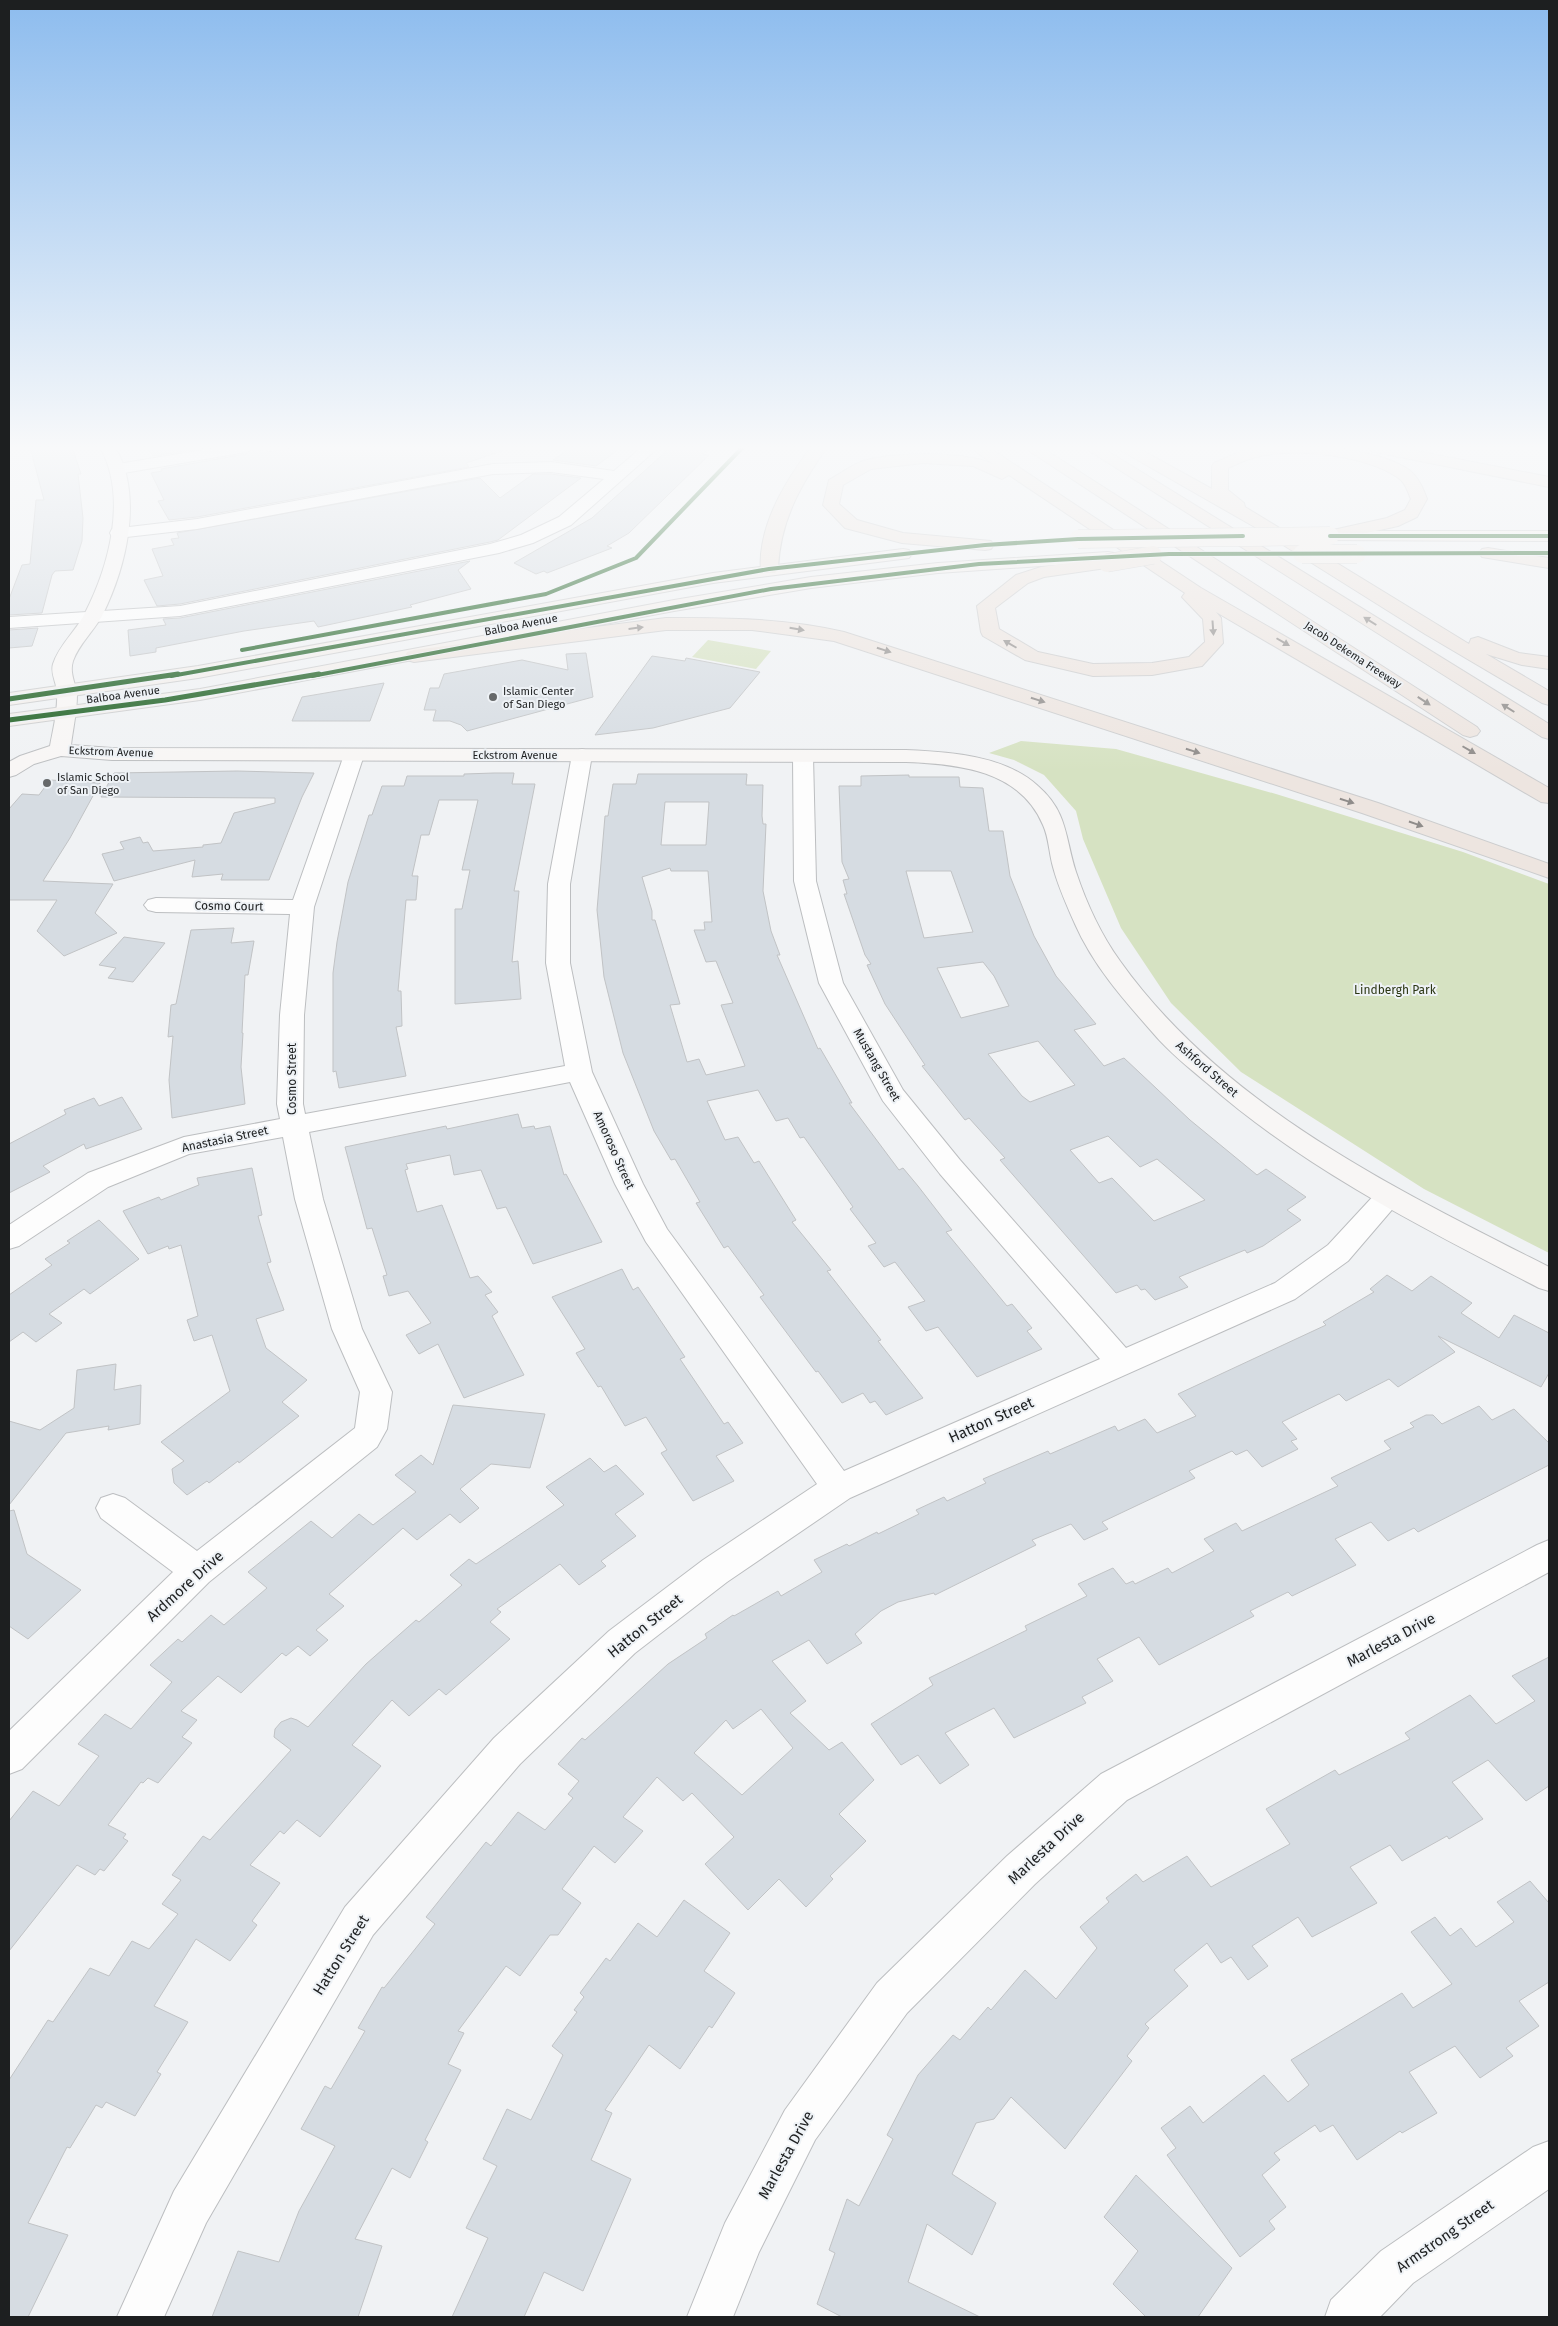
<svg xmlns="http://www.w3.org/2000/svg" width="1558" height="2326" viewBox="0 0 1558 2326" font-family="'Fira Sans',sans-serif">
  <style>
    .green { fill: #d6e2c2 }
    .building { fill: #d6dce2; stroke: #c1c3c5; fill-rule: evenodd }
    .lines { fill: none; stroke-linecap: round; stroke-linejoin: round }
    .street-casing { stroke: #bcbec0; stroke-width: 2 }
    .secondary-casing { stroke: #bcbec0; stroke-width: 2 }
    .primary-casing { stroke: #cccdce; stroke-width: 2 }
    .highway-casing { stroke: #cccdce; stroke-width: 2 }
    .street { fill: #fdfdfd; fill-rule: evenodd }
    .secondary { fill: #f8f6f5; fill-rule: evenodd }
    .primary { fill: #f3efec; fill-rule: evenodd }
    .highway { fill: #ede5e0; fill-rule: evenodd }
    .primary-bridge-casing { stroke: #cccdce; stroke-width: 19; stroke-linecap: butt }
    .highway-bridge-casing { stroke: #cccdce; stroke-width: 19; stroke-linecap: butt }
    .primary-bridge { stroke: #f3efec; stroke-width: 18 }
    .highway-bridge { stroke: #ede5e0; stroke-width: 18 }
    .cycleway-far1-casing { stroke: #eef2f6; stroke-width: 5.5 }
    .cycleway-casing { stroke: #eef2f6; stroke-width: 8 }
    .cycleway-far1 { stroke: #1b5e20; stroke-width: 4 }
    .cycleway { stroke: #1b5e20; stroke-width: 5 }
    .oneway { fill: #8f8c8a }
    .poi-dot { fill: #67696a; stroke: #eef2f6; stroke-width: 2 }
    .labels { text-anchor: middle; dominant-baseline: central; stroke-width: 4; stroke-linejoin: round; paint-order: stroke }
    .far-street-label { font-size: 11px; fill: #1d1f20; stroke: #eef2f6 }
    .far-poi-label { font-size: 11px; fill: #1d1f20; stroke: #eef2f6; text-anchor: start }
    .street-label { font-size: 12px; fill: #1d1f20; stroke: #eef2f6 }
    .park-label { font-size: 12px; fill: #2b3613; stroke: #eef2f6 }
    .near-street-label { font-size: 15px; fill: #1d1f20; stroke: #eef2f6 }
  </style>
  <rect width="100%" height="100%" fill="#f0f2f4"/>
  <path class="green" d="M708,640L771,651L756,669L692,657Z
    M1021,741L1116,749L1276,794L1463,852L1549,884V1253L1424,1189L1241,1072L1171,1003L1121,928L1083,839L1076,811L1044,775L1014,760L989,753Z"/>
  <path class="building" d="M30,447H72L81,474H78L83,518L82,541L73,570L55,571L52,575L42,613L9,615V599L22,565L30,564L36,500H44Z
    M147,447H212L153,456Z
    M256,447H260L261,453L300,447H501L502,451L466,463L469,467L197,517L169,520L158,501L164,500L151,473L162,471L161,469L246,454Z
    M572,447H622L596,466L553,460Z
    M671,447H710L702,454L709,455L629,533L607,546L612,548L547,573L544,571L536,574L514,563L592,518Z
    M533,474H551L581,478L498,540L490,542L180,604L157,606L144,580L163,576L152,549L174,545L171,539L179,538L177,533L480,478L500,498Z
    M470,561L458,570L471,589L410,605L412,607L318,627L314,621L244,631L156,648V652L130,656L128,630L166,625L163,619L180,618Z
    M38,628L32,646L9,648V630Z
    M586,653L593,697L467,731L461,725L450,721H433L436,710H424L430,688H439L444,674L522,660L568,670L566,654Z
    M652,656L685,661L686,658L760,672L730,708L653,728L595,735Z
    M384,683L370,721H292L302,697Z
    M237,771L314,773L302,797L269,880H221L223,874L192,877L195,860L114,881L102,854L124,849L120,842L140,837L143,843L148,842L153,851L203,847V845L221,843L234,813L275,803V798L101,797L114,773Z
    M494,773H514L512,784H535L514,891H519L512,962L518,961L521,999L455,1004V909H462L470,870H462L478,800H439L429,835H421L412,876H418L416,900H406L398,991H401L402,1026L396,1027L406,1076L339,1088L336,1071L333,1072V973L337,942L348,882L369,815H372L382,786H404L407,776H464V774Z
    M638,774H747L746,785H763L762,816L763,824H766L763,891L771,931L780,955H777L818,1049L820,1048L852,1103H849L899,1170L903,1168L918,1186L952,1230L946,1232L1007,1306L1012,1304L1032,1328L1027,1331L1042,1349L977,1377L938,1327L926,1331L908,1307L925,1301L895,1262L884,1267L868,1246L876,1243L850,1209L853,1207L804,1137L800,1138L788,1118L776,1121L758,1090L707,1101L725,1140L738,1137L754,1163L759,1161L796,1220L792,1222L831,1270L827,1271L881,1340L878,1341L923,1398L886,1415L875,1401L870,1403L863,1393L842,1403L818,1371L816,1372L760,1297L764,1295L728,1246L724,1248L696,1203L700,1202L675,1159L671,1160L654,1131L623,1053L604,977L597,910L605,816H608L613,784H636ZM665,802H709L706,845H661ZM670,868L671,871H708L712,922H704L705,930H694L706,962L716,961L733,1003L721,1005L745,1066L706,1075L699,1059L687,1062L670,1005L680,1004L655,920H652V911L642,877Z
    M909,775V777H959L960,787L983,788L989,831H1003L1010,876L1034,936L1056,976L1096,1024L1074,1030L1104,1066L1124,1058L1190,1120L1257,1175L1266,1169L1306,1197L1287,1210L1301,1220L1263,1246L1247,1253L1245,1250L1179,1277L1188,1287L1155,1300L1145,1289L1141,1290L1137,1285L1116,1293L1000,1160L1005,1158L969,1118L965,1120L922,1066L925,1065L885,1004L867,965L871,964L865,955L844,894H847L843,880L849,879L842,862L839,786H861V776ZM906,871H951L973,932L924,938ZM983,962L994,976L1009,1006L961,1018L937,968ZM1038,1041L1075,1085L1030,1102L1022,1096L988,1054ZM1108,1136L1140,1167L1157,1159L1205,1200L1154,1221L1112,1178L1099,1183L1070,1150Z
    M50,780L100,783L70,838L43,881L113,884L95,913L117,933L64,956L37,931L57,900H9V809L22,794L39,795Z
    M234,928L231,943L254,941L248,975H245L242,1033H243L241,1067L245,1104L172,1118L169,1080L173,1036L168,1037L171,1005L176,1004L191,930Z
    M124,937L165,943L133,982L108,978L116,968L99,965Z
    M122,1097L142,1129L86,1149L84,1144L43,1166L50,1172L9,1193V1144L66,1114L64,1110L94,1098L99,1106Z
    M518,1114L522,1128L534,1126L535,1129L550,1126L564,1175L566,1174L602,1242L533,1264L506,1207L497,1209L481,1170L454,1175L450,1155L406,1164L408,1169L405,1170L417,1212L442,1205L470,1278L478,1276L492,1292L485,1295L498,1312L492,1316L524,1375L464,1398L438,1344L419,1354L406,1335L431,1323L408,1291L389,1296L383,1276L387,1275L372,1228L367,1229L345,1147L446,1126L447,1129Z
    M252,1168L262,1215L258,1216L271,1262L267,1263L284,1310L256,1319L266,1348L307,1380L282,1402L299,1416L239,1463L238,1461L209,1483L207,1481L187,1495L174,1483L172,1469L184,1461L161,1442L230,1391L212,1335L194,1341L187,1320L198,1316L181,1245L169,1249L168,1246L148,1254L123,1211L159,1197L161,1200L199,1185L197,1178Z
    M99,1220L139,1259L90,1294L84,1289L49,1314L62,1323L36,1342L23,1332L9,1342V1295L52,1265L45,1259L70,1243L67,1241Z
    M622,1269L633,1290L638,1287L685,1357L680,1359L724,1424L728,1422L743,1443L716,1456L734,1481L693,1501L661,1453L667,1450L646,1417L625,1426L601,1386L598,1387L576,1353L585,1349L552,1297Z
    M1387,1275L1412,1291L1431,1276L1472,1303L1461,1313L1499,1338L1514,1315L1549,1333V1373L1541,1387L1438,1336L1455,1352L1398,1387L1389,1379L1346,1401L1339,1394L1282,1422L1297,1439L1291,1441L1298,1449L1262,1467L1247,1450L1236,1455L1232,1451L1189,1471L1195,1478L1102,1522L1108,1529L1084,1540L1071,1524L1032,1540L1036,1545L935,1595L934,1593L898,1602L881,1611L855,1634L862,1643L827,1664L809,1640L772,1661L806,1701L790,1713L829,1750L842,1742L874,1780L839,1814L866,1841L830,1876L833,1879L806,1907L779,1879L748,1910L705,1864L734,1837L692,1793L683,1801L657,1777L623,1817L643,1831L615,1863L594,1846L562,1889L581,1903L558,1935H550L520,1976L506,1966L458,2031L464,2033L448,2064L461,2070L425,2140L428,2142L410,2178L392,2168L355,2239L382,2246L358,2317H212L238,2251L279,2262L299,2211L335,2146L301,2129L325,2086L331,2089L365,2031L358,2028L382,1987L384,1988L435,1924L426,1917L486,1842L491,1846L518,1812L545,1830L573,1798L568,1794L579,1781L558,1764L582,1738L585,1740L668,1664L707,1638L705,1634L733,1615L734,1616L778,1591L781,1596L822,1572L814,1560L847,1544L849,1546L877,1532L878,1534L919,1514L916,1510L944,1497L947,1501L986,1483L983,1479L1048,1451L1050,1454L1115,1426L1118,1431L1145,1419L1157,1433L1196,1416L1178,1394L1326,1325L1323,1322L1374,1292L1370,1289ZM761,1709L793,1748L742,1795L694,1753L726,1720L733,1729Z
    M116,1364L114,1390L141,1385L140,1424L108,1430L109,1426L66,1433L9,1505V1421L40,1430L74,1408L77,1370Z
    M453,1405L545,1414L530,1468L491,1464L460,1489L479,1508L460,1523L450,1514L417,1540L403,1528L329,1594L344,1606L316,1630L328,1640L310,1656L298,1646L286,1656L282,1653L241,1693L218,1676L181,1711L197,1720L182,1737L192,1743L158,1783L148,1778L143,1783L141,1782L108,1825L126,1834L123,1838L128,1841L104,1871L100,1869L95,1875L77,1865L9,1951V1821L33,1791L59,1806L99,1756L78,1744L105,1714L131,1729L172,1682L150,1665L178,1639L182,1642L211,1615L224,1625L267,1588L248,1572L311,1521L332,1538L359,1514L373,1525L416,1492L395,1475L421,1455L433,1465Z
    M1479,1406L1492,1420L1514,1409L1549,1443V1465L1418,1532L1414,1528L1388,1541L1371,1522L1335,1539L1356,1565L1292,1596L1288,1592L1250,1611L1254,1616L1159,1665L1139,1637L1097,1659L1113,1681L1082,1697L1086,1703L1014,1738L994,1708L945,1733L969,1765L940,1784L918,1755L901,1765L871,1724L933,1685L929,1678L1027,1630L1025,1626L1087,1596L1078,1584L1113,1568L1126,1584L1133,1581L1135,1584L1168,1568L1172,1573L1214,1551L1204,1539L1236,1523L1242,1531L1338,1486L1331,1478L1391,1449L1384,1441L1414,1427L1410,1423L1426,1415H1433L1442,1424Z
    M590,1458L604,1472L616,1465L644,1494L615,1514L636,1536L601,1561L606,1566L579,1585L560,1564L497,1609L501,1612L490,1622L510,1639L446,1695L439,1689L409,1716L392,1700L352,1745L381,1766L320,1837L297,1820L284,1834L280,1831L250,1865L280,1883L252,1921L257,1925L230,1961L196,1939L154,2006L188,2022L157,2072L161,2074L135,2116L106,2102L102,2108L96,2105L70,2148L67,2147L28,2223L68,2235L28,2317H9V2080L48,2020L53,2022L90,1968L109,1976L132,1941L149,1949L178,1914L162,1904L181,1880L172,1875L203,1836L210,1840L291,1750L274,1737L275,1729L281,1722L291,1718L297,1720L308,1727L366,1664L416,1620L419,1622L462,1585L450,1575L469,1559L476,1564L564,1505L546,1487Z
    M14,1510L27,1554L81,1590L28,1639L9,1626V1511Z
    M1549,1657V1786L1526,1801L1488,1760L1452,1782L1483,1819L1449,1839L1447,1836L1402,1861L1390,1845L1350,1867L1377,1903L1312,1937L1298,1917L1252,1946L1268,1966L1248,1980L1231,1957L1221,1963L1207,1943L1174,1970L1188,1986L1145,2024L1149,2028L1127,2056L1132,2061L1065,2149L1011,2097L994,2119L976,2123L952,2174L996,2203L972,2255L927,2224L908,2282L980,2317H842L817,2304L835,2253L829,2250L847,2199L859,2206L893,2139L887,2135L918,2075L953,2035L960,2040L988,2007L991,2010L1025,1970L1056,1999L1097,1948L1080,1927L1109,1902L1106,1898L1136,1874L1143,1882L1187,1856L1211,1887L1290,1844L1266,1809L1335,1770L1339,1775L1410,1739L1405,1733L1470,1695L1496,1724L1535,1701L1512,1676Z
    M1530,1881L1549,1903V1982L1519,2001L1539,2026L1506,2048L1513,2056L1480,2078L1455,2046L1409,2072L1437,2113L1402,2133L1400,2131L1357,2160L1333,2125L1320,2132L1315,2125L1274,2153L1280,2160L1262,2175L1286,2207L1269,2221L1275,2229L1240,2257L1167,2155L1176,2148L1161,2128L1190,2106L1203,2123L1264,2075L1288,2102L1309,2085L1291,2060L1402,1993L1413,2008L1452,1984L1411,1932L1435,1917L1450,1936L1461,1928L1476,1947L1514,1922L1497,1902Z
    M684,1900L730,1933L704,1971L735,1993L712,2028L709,2026L680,2069L649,2045L605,2110L612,2113L591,2160L631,2179L583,2291L544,2272L524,2317H452L488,2238L466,2228L497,2166L483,2159L507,2109L531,2120L563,2055L552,2046L577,2012L574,2010L584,1997L580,1993L606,1958L610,1961L638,1923L657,1937Z
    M1136,2175L1232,2268L1198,2317H1146L1113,2284L1138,2251L1104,2217Z"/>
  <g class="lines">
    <g class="street-casing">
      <path id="street" d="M221,447H254L251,450L246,452L118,474L112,472L110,469L112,466L118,464Z
        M642,447H659L571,525L533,543L499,553L180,616L9,628V617L180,606L490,544L521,535L559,517L604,479L551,472L493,474L197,529L118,538L112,537L110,533L112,529L197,519L493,464L551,462L614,471Z
        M354,749L361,751L364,755L314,907L304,1015L303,1104L305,1114L565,1066L546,963L548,884L572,755L575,751L582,749L589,751L592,755L570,884V963L592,1072L643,1184L667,1229L844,1471L1100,1359L940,1174L883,1101L819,983L794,881L793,756L796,752L803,750L810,752L813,756L816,881L843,983L903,1090L960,1160L1126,1348L1275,1283L1328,1245L1378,1191L1388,1188L1398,1191L1402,1198L1348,1261L1295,1299L850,1498L727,1582L635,1653L520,1764L373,1935L206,2223L164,2317H117L174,2191L345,1907L494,1738L609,1631L703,1560L817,1484L646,1242L615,1184L570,1082L309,1132L323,1199L362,1329L392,1392L387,1429L377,1447L209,1582L22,1769L9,1774V1731L173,1572L101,1518L96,1508L101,1498L113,1494L125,1498L197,1551L355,1428L360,1392L332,1329L295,1199L283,1137L189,1154L108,1187L19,1246L9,1249V1225L88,1173L184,1137L280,1119L277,1104L280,1015L290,914L156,912L148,910L144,905L148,900L156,898L293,900L344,755L347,751Z
        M1549,1540V1572L1127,1800L1035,1884L907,2013L815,2140L759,2252L733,2317H687L725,2223L785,2110L877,1983L1007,1856L1101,1774L1537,1545Z
        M1549,2141V2189L1413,2283L1380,2317H1325L1331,2300L1381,2251L1533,2147Z"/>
    </g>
    <g class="secondary-casing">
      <path id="secondary" d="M100,447H115C144,496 126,568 102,616C93,632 79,644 73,661C69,673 76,684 77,695C77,712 73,728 71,745L112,748L906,750C950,752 1004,755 1038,786C1068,812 1065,838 1076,872C1086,902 1101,935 1120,961C1223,1106 1395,1189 1549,1267V1291L1539,1288C1423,1228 1306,1170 1207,1083C1188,1067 1169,1052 1153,1033C1123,999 1093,965 1075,924C1067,906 1058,886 1053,867C1049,853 1049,838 1043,825C1020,770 958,764 906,762L112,760L61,756L34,764L16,775L9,777V762L20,756L50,746C53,729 58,711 57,693C57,683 50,674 53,664C59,645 75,632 84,615C109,567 128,497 100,447Z"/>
    </g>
    <g class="primary-casing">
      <path id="primary" d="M1330,531H1549V541L1324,540L1322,536L1324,532Z
        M903,549L909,550L912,554L909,558L713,583L198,678L9,705V693L198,666L713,573Z
        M1108,552L1114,553L1117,557L1114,561L938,573L811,588L674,611L200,700L9,726V714L200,689L674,600L811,577L938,563Z"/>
    </g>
    <g class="highway-casing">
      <path id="highway" d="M811,447H827C800,486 780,521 778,569L775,573H763C759,567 761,561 761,554C765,514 788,478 811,447Z
        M970,447H988L1201,588L1549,788V803L1541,802L1216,612L1221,618L1223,643L1202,666L1152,675L1093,676L1025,660L983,636L981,632L977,606L1016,575L1041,567L1107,558L1113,559L1116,563L1113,567L1044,577L1028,583L995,608L999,629L1038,652L1093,664L1152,663L1189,657L1205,642L1203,619L1182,597L1185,593L1009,475L1002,479L973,466L923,463L871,469L843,485L839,504L857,520L903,533L991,541L994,545L991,549L985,550L902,543L845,528L823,505L829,480C840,474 852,465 863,461C893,452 964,451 993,464Z
        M1023,447H1041L1477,727L1480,731L1477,735L1470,737L1463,735Z
        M1083,447H1101L1549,724V739L1542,737Z
        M1117,447H1136L1212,489V466L1214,463C1229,457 1243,449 1258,447C1295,441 1378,448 1409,470C1419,478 1423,488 1427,499L1417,517L1398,526L1330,541L1324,540L1322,536L1324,532L1387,518L1405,510L1411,499C1407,490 1405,482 1397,477C1365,455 1293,447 1257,457C1247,459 1237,464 1228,468V490L1244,503L1245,507L1469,644L1471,639L1478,637L1519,653L1549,657V669L1522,665L1486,654L1549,691V705L1542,703L1425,634L1253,526L1120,450Z
        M1367,447H1396L1549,477V487L1375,452L1370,450Z
        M1488,548L1549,558V568L1482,557L1479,553L1482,549Z
        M666,618C726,618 785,618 844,632L1378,803L1549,864V878L1362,813L834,641L752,630H666L414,662L407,660L405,656L407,652L414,650Z"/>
    </g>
    <use href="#street" class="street"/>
    <use href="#secondary" class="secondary"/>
    <use href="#primary" class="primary"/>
    <use href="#highway" class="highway"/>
    <g class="primary-bridge-casing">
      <path id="primary-bridge" d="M1078,539L1330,536
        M1302,554H1357"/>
    </g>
    <g class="highway-bridge-casing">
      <path id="highway-bridge" d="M1107,563L1153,555"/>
    </g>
    <use href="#primary-bridge" class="primary-bridge"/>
    <use href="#highway-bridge" class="highway-bridge"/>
    <g class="cycleway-far1-casing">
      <path id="cycleway-far1" d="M1330,536H1549
        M242,650L546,594L636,558L743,447
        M171,676L769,569L985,545L1078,539L1243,536
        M312,676L771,589L979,564L1169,554L1549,553"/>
    </g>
    <g class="cycleway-casing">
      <path id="cycleway" d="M9,699L178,674
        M9,720L165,700L319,674"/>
    </g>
    <use href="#cycleway-far1" class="cycleway-far1"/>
    <use href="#cycleway" class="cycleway"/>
  </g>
  <defs><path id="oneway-solid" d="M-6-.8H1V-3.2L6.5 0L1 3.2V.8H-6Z" transform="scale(1.25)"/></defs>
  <g class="oneway">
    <use href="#oneway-solid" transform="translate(1370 621) rotate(-148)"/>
    <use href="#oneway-solid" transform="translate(636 628) rotate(-7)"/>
    <use href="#oneway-solid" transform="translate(1213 628) rotate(86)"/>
    <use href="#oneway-solid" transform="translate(797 629) rotate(10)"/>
    <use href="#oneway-solid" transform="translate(1283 642) rotate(30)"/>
    <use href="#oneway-solid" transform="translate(1010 644) rotate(-150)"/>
    <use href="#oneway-solid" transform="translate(884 650) rotate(18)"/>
    <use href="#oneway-solid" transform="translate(1038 700) rotate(18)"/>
    <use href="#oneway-solid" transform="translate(1424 701) rotate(33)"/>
    <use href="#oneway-solid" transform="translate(1508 708) rotate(-148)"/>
    <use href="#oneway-solid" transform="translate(1469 750) rotate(30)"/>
    <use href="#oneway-solid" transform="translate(1193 751) rotate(18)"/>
    <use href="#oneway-solid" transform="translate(1347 801) rotate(18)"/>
    <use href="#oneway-solid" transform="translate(1416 824) rotate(19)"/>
  </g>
  <linearGradient id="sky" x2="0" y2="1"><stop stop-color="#8dbcee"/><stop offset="0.58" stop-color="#f8f9fa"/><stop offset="1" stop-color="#f8f9fa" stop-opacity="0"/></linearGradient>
  <rect width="1558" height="772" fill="url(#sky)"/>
  <g class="poi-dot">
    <circle cx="493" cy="697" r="5"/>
    <circle cx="47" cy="783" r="5"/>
  </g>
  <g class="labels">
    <g class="far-street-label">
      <text transform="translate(521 625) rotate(-11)">Balboa Avenue</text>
      <text transform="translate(1353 655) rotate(33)">Jacob Dekema Freeway</text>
      <text transform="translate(123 695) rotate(-8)">Balboa Avenue</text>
      <text transform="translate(111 752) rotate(2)">Eckstrom Avenue</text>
      <text x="515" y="755">Eckstrom Avenue</text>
    </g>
    <g class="far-poi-label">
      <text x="503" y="691">Islamic Center<tspan x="503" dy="13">of San Diego</tspan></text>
      <text x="57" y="777">Islamic School<tspan x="57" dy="13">of San Diego</tspan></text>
    </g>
    <g class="street-label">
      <text transform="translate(229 906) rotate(1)">Cosmo Court</text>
      <text transform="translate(877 1065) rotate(60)">Mustang Street</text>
      <text transform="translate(1207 1069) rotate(41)">Ashford Street</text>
      <text transform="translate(292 1079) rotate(-90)">Cosmo Street</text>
      <text transform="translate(225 1139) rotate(-12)">Anastasia Street</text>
      <text transform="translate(614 1150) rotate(66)">Amoroso Street</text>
    </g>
    <g class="park-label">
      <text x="1395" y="990">Lindbergh Park</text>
    </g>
    <g class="near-street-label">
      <text transform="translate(991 1420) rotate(-24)">Hatton Street</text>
      <text transform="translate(185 1586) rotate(-42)">Ardmore Drive</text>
      <text transform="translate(645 1626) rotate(-39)">Hatton Street</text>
      <text transform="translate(1391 1640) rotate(-28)">Marlesta Drive</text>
      <text transform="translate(1046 1848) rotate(-43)">Marlesta Drive</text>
      <text transform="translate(341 1955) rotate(-58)">Hatton Street</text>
      <text transform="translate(786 2155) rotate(-61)">Marlesta Drive</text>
      <text transform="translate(1445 2236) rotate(-35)">Armstrong Street</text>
    </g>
  </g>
  <rect width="1558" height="2326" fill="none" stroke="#1d1f20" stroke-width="20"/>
</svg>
